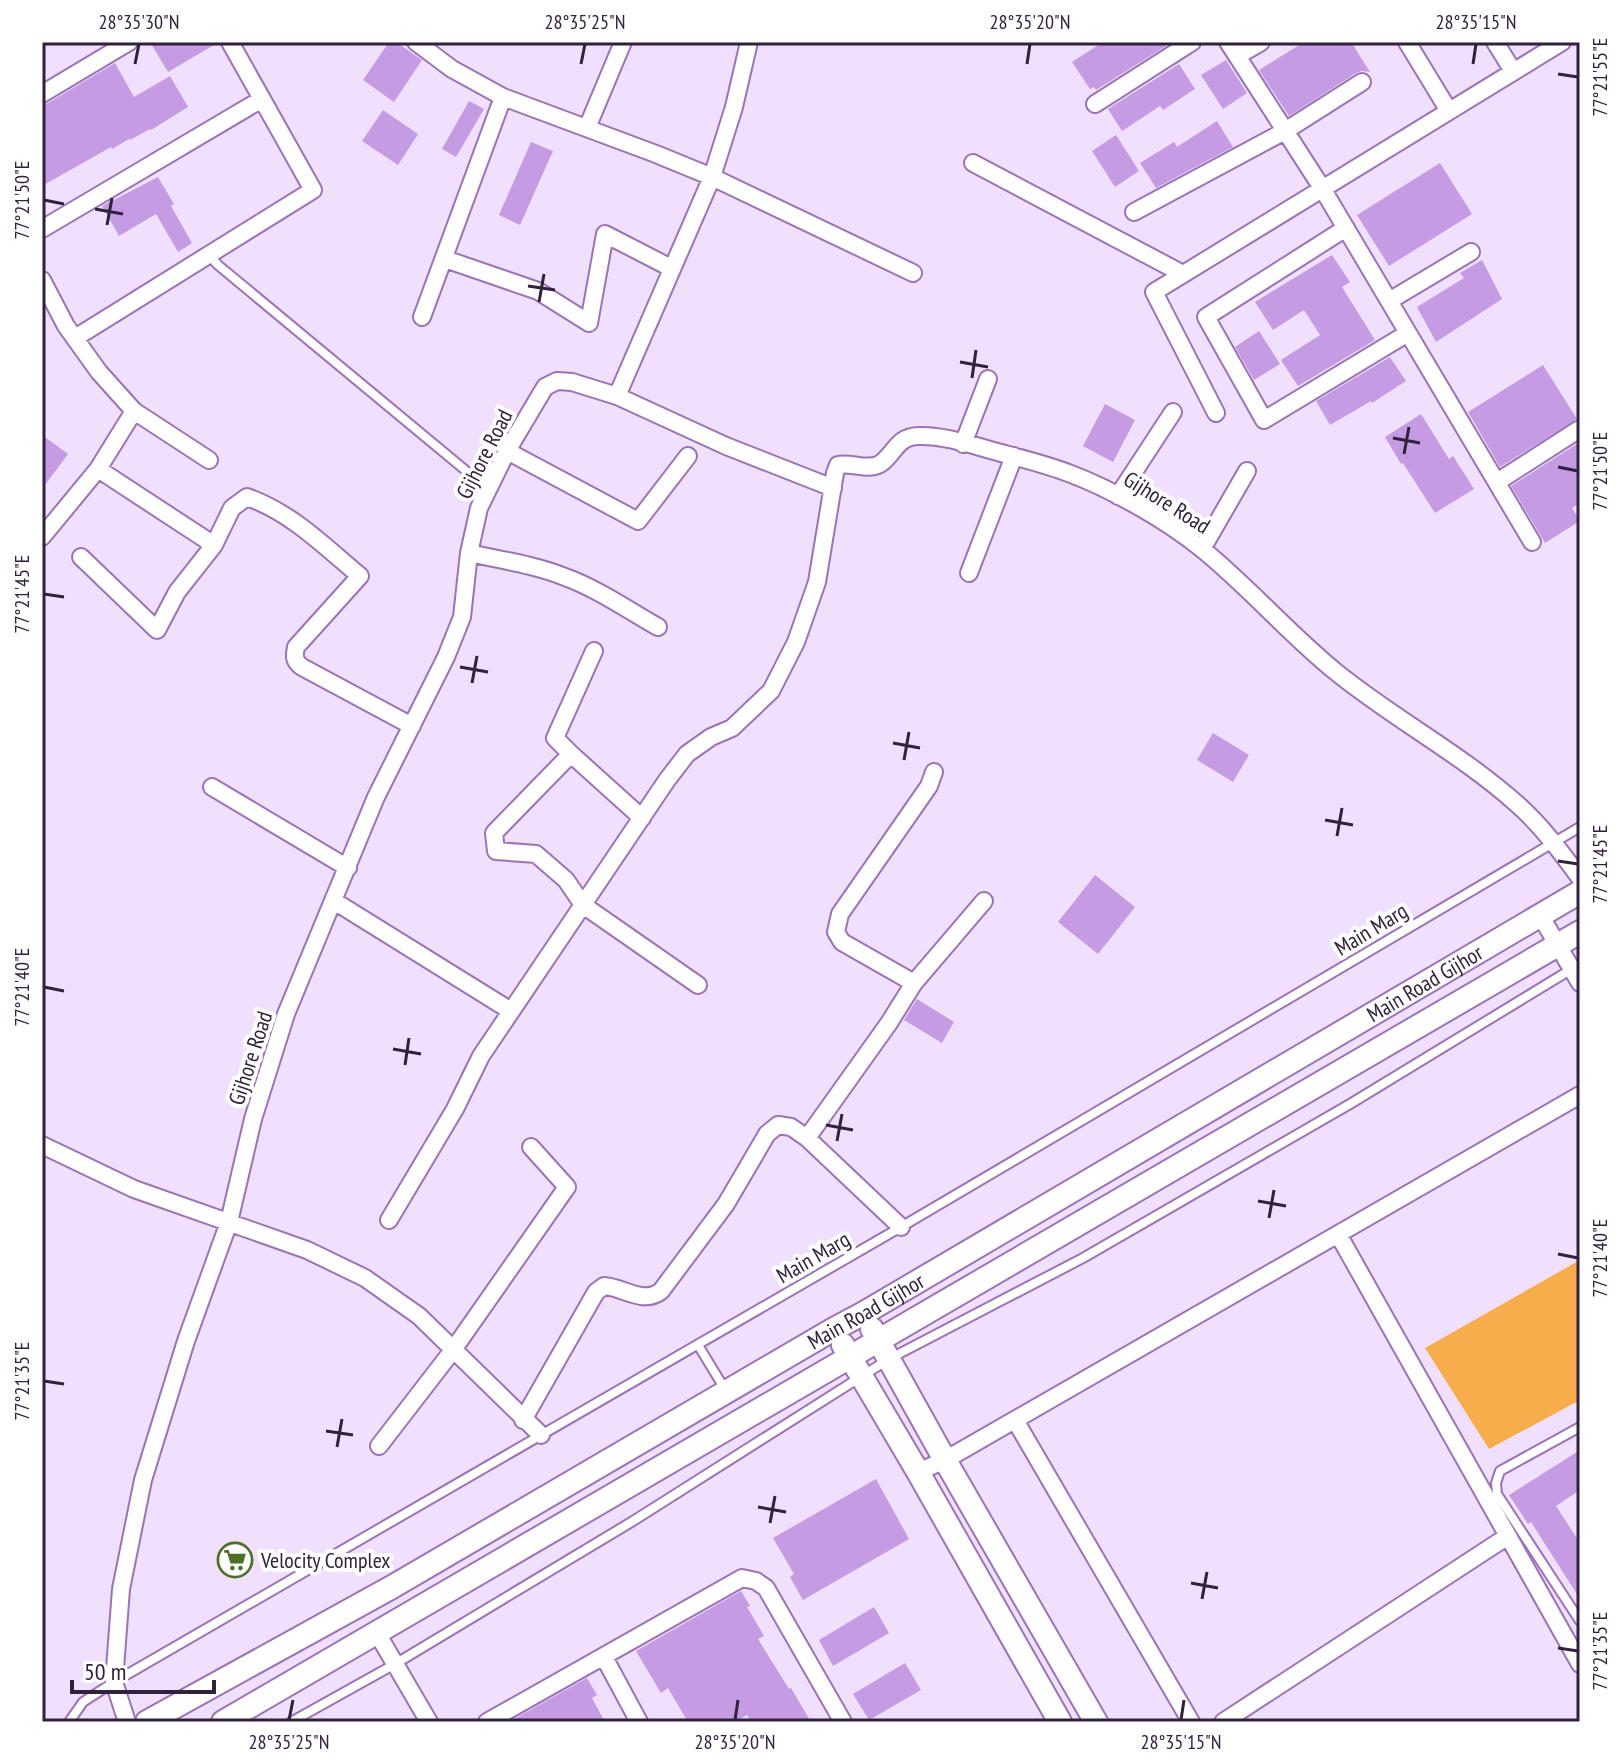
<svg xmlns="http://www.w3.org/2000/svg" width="1622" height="1764" viewBox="0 0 1622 1764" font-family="'PT Sans Narrow',sans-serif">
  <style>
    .park { fill: #f8ad4c }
    .building { fill: #c59ce3 }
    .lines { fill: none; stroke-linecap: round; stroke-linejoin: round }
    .lane-casing { stroke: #9b73b7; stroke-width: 12 }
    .street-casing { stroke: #9b73b7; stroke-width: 20 }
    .secondary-casing { stroke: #9b73b7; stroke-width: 26 }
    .lane { stroke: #fff; stroke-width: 8 }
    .street { stroke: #fff; stroke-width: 16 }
    .secondary { stroke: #fff; stroke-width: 22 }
    .ticks { fill: none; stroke: #32213d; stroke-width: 3 }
    .labels { text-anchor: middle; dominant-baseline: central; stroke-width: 8; stroke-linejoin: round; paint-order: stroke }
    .street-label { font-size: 22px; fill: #32213d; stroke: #fff }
    .poi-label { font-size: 22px; fill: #32213d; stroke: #fff; text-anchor: start }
    .neatline { fill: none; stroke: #32213d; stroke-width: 3 }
    .ticks-label { font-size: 20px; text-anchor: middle; fill: #32213d }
  </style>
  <rect width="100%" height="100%" fill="#f0dffd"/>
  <path class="park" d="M1580,1260V1400L1489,1449L1425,1348Z"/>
  <path class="building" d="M150,42H219L168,72Z
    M389,42H396L422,60L394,102L363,80Z
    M1103,42H1163L1166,46L1096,90L1094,87L1090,89L1072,62Z
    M1304,42H1351L1370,72L1362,71L1356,73L1289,116L1259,70Z
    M1226,60L1247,93L1223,109L1201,75Z
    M115,63L134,97L170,76L188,107L151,130L150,129L130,140L129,139L112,149L111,147L42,186V105L48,103Z
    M1179,64L1195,89L1163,110L1160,106L1122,131L1108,109Z
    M469,101L484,109L456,157L442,149Z
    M383,110L418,134L398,165L362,141Z
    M1217,121L1233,147L1156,188L1140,163L1174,142L1177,147Z
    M1116,135L1139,171L1115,187L1092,151Z
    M531,142L553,151L520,225L499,215Z
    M1440,163L1472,214L1389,266L1357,215Z
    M158,177L174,204L171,206L192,243L178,252L156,214L119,236L102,206Z
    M1332,255L1350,282L1342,287L1375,340L1298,386L1281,360L1320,335L1304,310L1273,330L1255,302Z
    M1482,260L1502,299L1436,342L1417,307L1464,278L1460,273Z
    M1259,331L1280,364L1254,380L1235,347Z
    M1390,357L1406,381L1372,403L1371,401L1330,425L1316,401Z
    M1543,365L1577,419L1500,467L1468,412Z
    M1105,404L1135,420L1113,462L1083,446Z
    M1421,414L1449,459L1453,456L1474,489L1435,513L1403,463L1401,464L1385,437Z
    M42,435L68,454L42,489Z
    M1580,442V503L1572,508L1580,521L1545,543L1511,486Z
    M1213,733L1249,755L1233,782L1197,760Z
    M1095,875L1135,907L1098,954L1058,922Z
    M917,999L954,1022L942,1043L904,1020Z
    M1580,1450V1490L1556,1506L1580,1543V1599L1531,1522L1528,1524L1509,1495Z
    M876,1479L909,1539L803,1600L790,1577L794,1574L773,1538Z
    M741,1591L750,1606L747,1607L764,1636L758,1639L789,1689L791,1688L811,1722H751L747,1715L735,1722H688L668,1688L661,1693L636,1651Z
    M874,1607L889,1633L833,1666L819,1640Z
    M905,1663L921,1690L869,1720L853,1694Z
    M587,1678L597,1695L592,1698L605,1722H509Z"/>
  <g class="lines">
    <g class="lane-casing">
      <path id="lane" d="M209,255L218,265L488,489
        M698,1345L726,1391
        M1580,1427L1500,1471L1496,1483L1497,1494L1580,1621
        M69,1722L83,1702L114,1682L901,1227L1580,827
        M291,1722L395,1664L633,1521L889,1359L1083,1258L1350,1104L1580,964"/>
    </g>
    <g class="street-casing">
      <path id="street" d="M416,42L452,69L503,97L656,154L712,177L913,273
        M1228,42L1322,188L1532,542
        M1407,42L1449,111
        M1495,42L1513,71
        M1237,56L1261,42
        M42,94L129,42
        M1095,104L1192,42
        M587,128L623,42
        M973,163L1183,274
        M1134,212L1285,131L1362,82
        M1346,228L1206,317L1264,420L1408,333
        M42,229L262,99
        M445,259L538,291L589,323L605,234L671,268
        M42,280L66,326L99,372L134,411L98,469L42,537
        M1389,301L1471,252
        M422,317L503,97
        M75,338L313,190L230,42
        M617,396L712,177L734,107L749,42
        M134,411L209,460
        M1216,413L1154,292L1562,42
        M963,444L988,379
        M507,451L638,521L688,456
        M1497,482L1578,430
        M1118,496L1173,412
        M214,545L232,508L247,497C292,513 324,546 360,576L296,647C294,657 294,661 302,667L412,726
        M1202,549L1247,471
        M469,553C501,560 535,565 565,577C598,589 628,610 658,627
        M81,557L157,630L177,592L214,545L98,469
        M969,573L1014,456
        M594,651L555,738L571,754L494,833L496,851L536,854L566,880L583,905L698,985
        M571,754L642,818
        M212,787L348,868
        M334,901L511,1011
        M1540,915L1580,983
        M914,983L842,942L836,932L840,914L929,786L934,772
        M807,1138L901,1227
        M42,1145L134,1189L307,1250L365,1278L419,1316L541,1435
        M389,1220L455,1109L481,1056L667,780L687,754L711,737L732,728L771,691L796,642L817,582L835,473L838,465C852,462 867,471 880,464C895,454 896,437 918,436C945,435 975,446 1001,453C1024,459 1048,465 1071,474C1113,490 1166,520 1202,549C1249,587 1289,634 1336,672C1394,719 1461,754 1517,804C1541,825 1561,852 1580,878
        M1338,1234L1580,1664
        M523,1420L596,1292L604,1286C623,1287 643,1305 661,1291L726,1204L767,1134L778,1125L791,1127L807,1138L889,1023L914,983L984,901
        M1015,1420L1191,1722
        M379,1446L453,1350L567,1187L531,1147
        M918,1472L945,1460L1580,1095
        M377,1633L429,1722
        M604,1657L639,1722
        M127,1722L114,1682L121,1589L143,1480L186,1341L229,1222L253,1119L286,1014L376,797L446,657L462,617L469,553L479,508L507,451L545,387L557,381L572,382L617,396L726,446L833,488
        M487,1722L742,1578L756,1581L766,1588L843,1722
        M1223,1722L1508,1536"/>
    </g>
    <g class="secondary-casing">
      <g id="secondary">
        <path d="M872,1329L945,1460L1096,1722"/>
        <path d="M843,1345L918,1472L1060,1722"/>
        <path id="s1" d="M147,1722L392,1587L834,1329L864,1313L1580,892"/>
        <path d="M223,1722L1580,932"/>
      </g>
    </g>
    <use href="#lane" class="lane"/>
    <use href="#street" class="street"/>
    <use href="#secondary" class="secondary"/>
  </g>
  <path class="ticks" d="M135,64L139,44M581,64L585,44M1027,64L1030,44M1473,64L1476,44M1558,74L1578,77M44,200L64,204M95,209L123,214M107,225L112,198M528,286L555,290M539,302L544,274M960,362L988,367M972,378L976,350M1393,438L1420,443M1404,454L1409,427M1558,467L1578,471M44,594L64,597M460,667L488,672M472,683L477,656M893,743L920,748M904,760L909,732M1325,820L1353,825M1337,836L1342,808M1558,861L1578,864M44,987L64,991M393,1049L421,1054M405,1065L409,1038M826,1125L853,1130M837,1141L842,1114M1258,1201L1286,1206M1269,1218L1274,1190M1558,1254L1578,1258M44,1381L64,1384M326,1431L353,1435M337,1447L342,1419M758,1507L786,1512M770,1523L775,1496M1191,1583L1218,1588M1202,1599L1207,1572M1558,1648L1578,1651M289,1720L293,1700M735,1720L738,1700M1181,1720L1184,1700"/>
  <defs>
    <g id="supermarket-ring" transform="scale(1.8)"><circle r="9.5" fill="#fff" stroke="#4e6f26" stroke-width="1.5"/><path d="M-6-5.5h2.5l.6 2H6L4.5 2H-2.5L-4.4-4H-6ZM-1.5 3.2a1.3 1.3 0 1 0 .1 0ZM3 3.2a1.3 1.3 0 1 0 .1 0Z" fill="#4e6f26"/></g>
  </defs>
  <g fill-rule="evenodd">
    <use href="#supermarket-ring" x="235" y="1560"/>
  </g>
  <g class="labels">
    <g class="street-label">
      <text transform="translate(484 454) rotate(-63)">Gijhore Road</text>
      <text transform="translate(1167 502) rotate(32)">Gijhore Road</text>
      <text transform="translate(1371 929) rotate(-31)">Main Marg</text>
      <text stroke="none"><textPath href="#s1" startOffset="1476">Main Road Gijhor</textPath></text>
      <text transform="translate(250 1058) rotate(-72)">Gijhore Road</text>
      <text transform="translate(813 1257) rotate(-30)">Main Marg</text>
      <text stroke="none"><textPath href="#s1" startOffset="828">Main Road Gijhor</textPath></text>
    </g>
    <g class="poi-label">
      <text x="261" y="1560">Velocity Complex</text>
    </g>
  </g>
  <rect width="1622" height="1764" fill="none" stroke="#ffffff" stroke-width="88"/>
  <path d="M72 1680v12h142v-12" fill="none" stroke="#32213d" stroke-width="4"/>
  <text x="84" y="1680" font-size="24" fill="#32213d" stroke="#ffffff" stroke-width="6" paint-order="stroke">50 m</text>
  <rect x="44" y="44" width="1534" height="1676" class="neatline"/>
  <g class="ticks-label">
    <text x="139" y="29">28°35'30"N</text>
    <text x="585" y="29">28°35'25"N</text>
    <text x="1030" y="29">28°35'20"N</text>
    <text x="1476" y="29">28°35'15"N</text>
    <text transform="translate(1600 77) rotate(-90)" y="7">77°21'55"E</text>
    <text transform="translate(22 200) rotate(-90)" y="7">77°21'50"E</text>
    <text transform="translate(1600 471) rotate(-90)" y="7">77°21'50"E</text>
    <text transform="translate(22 594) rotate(-90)" y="7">77°21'45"E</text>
    <text transform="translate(1600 864) rotate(-90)" y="7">77°21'45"E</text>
    <text transform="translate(22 987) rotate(-90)" y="7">77°21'40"E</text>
    <text transform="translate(1600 1258) rotate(-90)" y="7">77°21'40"E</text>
    <text transform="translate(22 1381) rotate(-90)" y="7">77°21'35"E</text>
    <text transform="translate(1600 1651) rotate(-90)" y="7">77°21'35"E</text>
    <text x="289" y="1749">28°35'25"N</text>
    <text x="735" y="1749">28°35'20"N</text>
    <text x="1181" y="1749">28°35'15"N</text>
  </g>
</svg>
